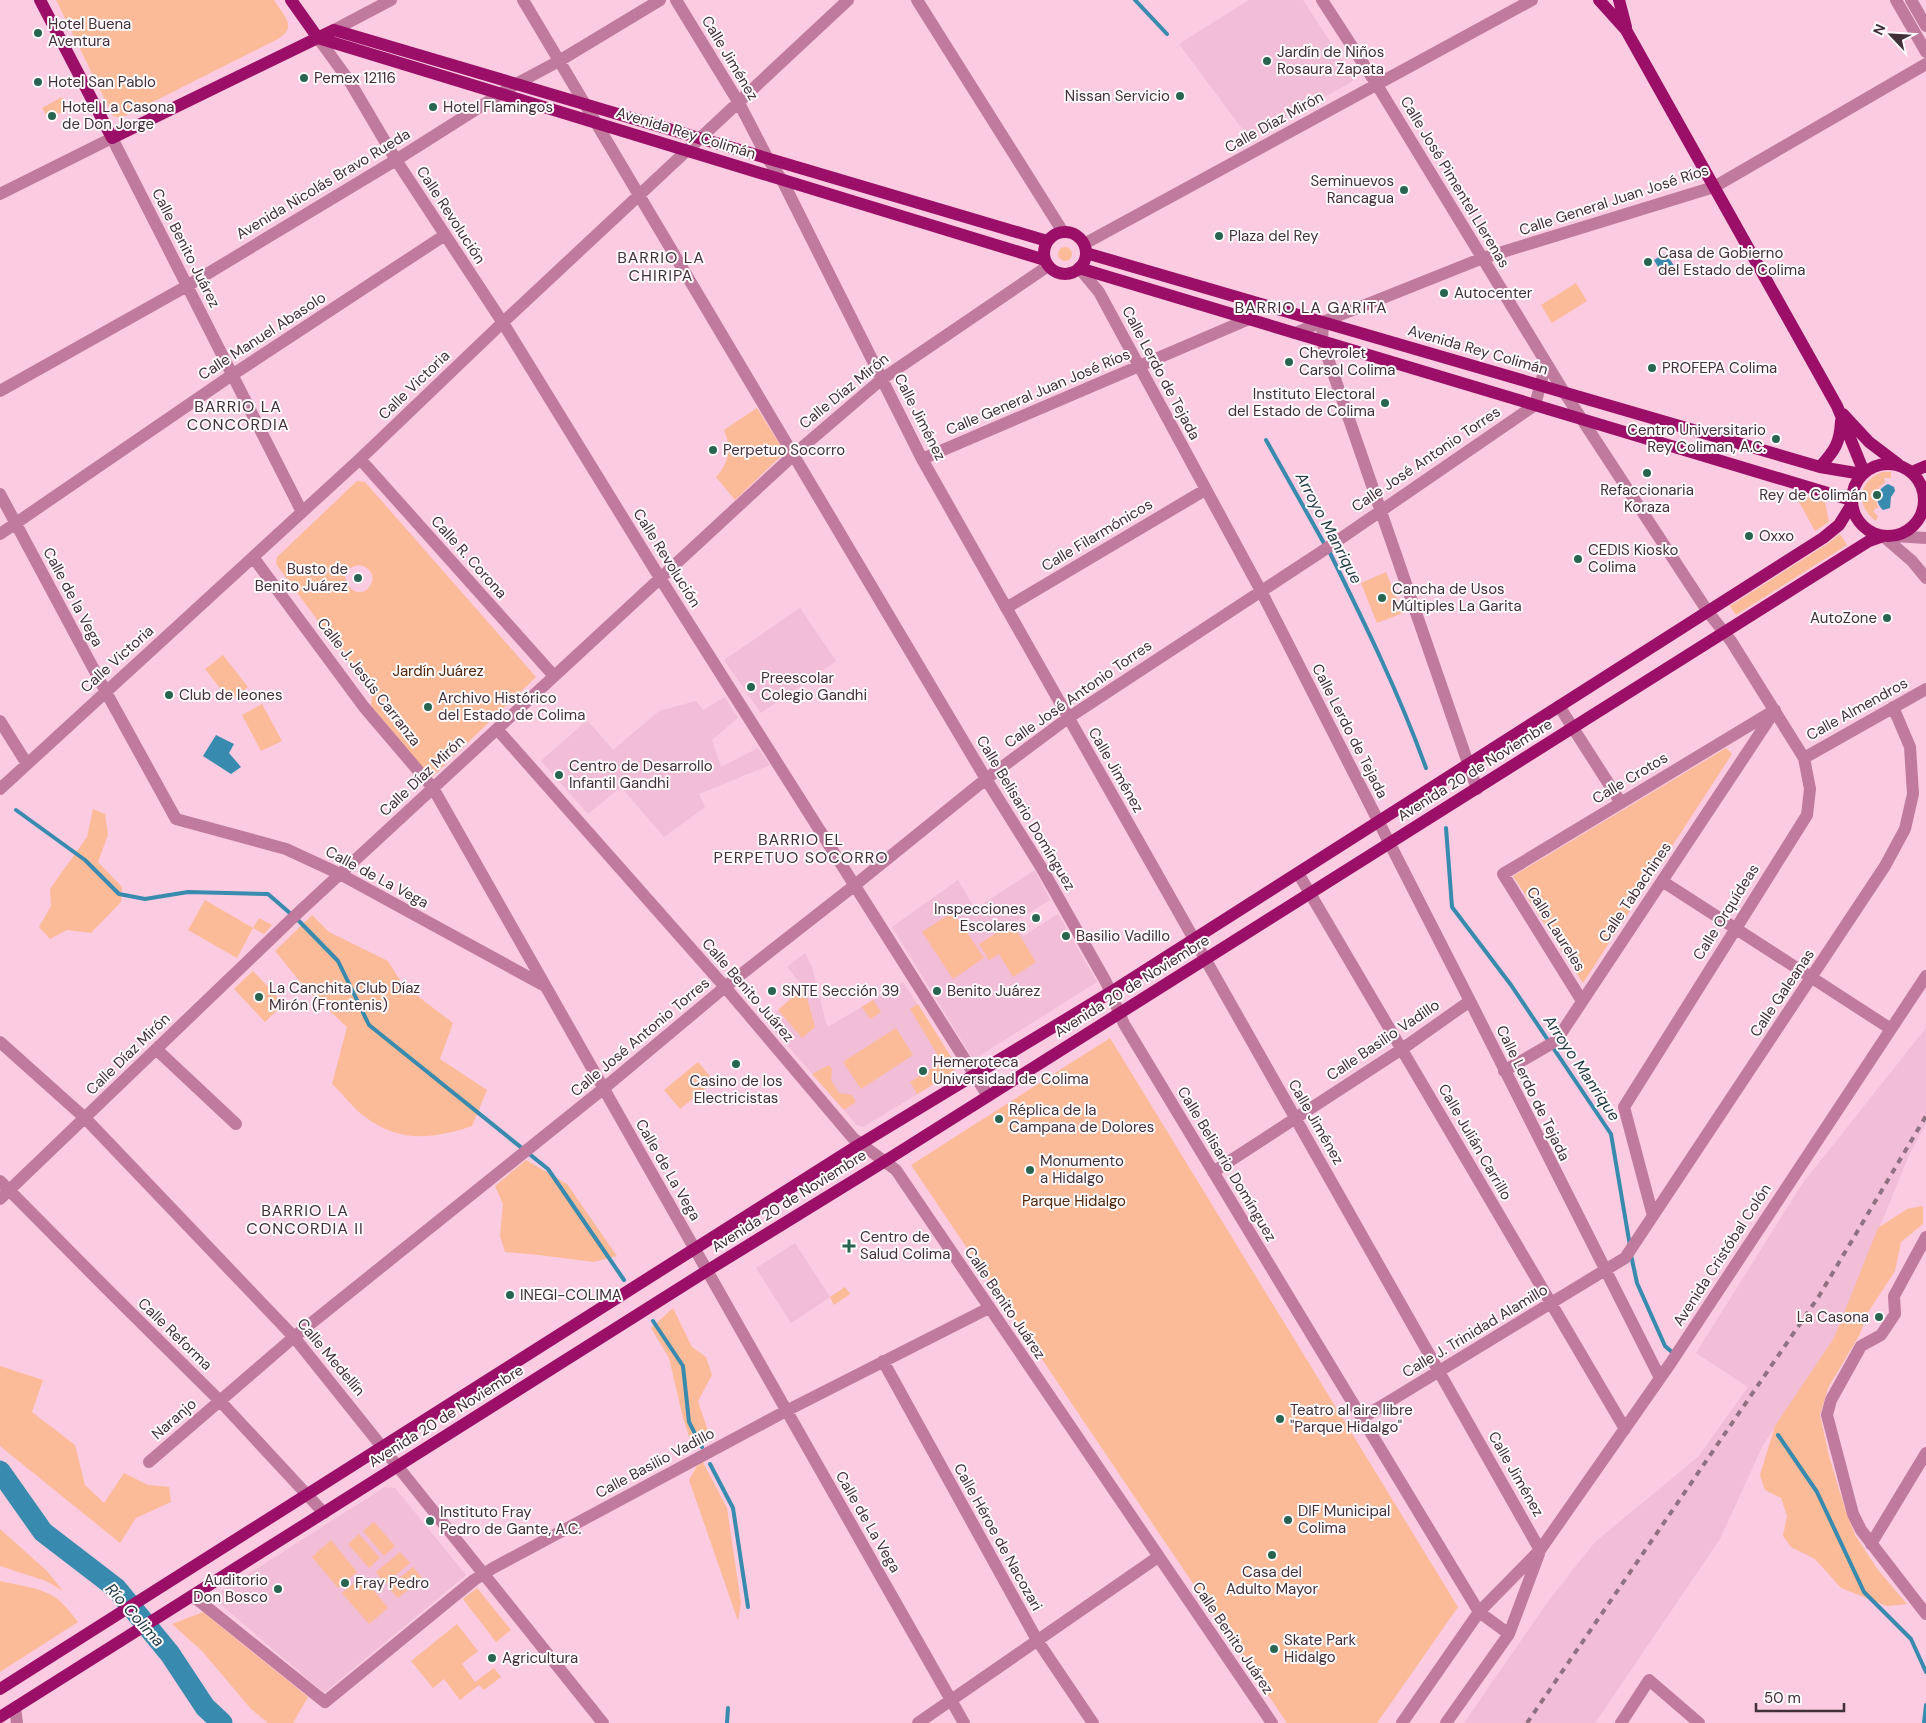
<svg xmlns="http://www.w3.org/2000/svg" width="1926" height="1723" viewBox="0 0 1926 1723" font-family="'DM Sans',sans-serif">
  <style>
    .built { fill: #f2bdd6 }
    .green { fill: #fcbb98; fill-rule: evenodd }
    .water { fill: #388bae }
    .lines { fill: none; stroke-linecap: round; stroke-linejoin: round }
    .stream { stroke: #388bae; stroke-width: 4 }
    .river { stroke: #388bae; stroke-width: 21 }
    .minor { stroke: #c07a9d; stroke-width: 12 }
    .major { stroke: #9c0f69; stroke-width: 12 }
    .rail { stroke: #8f7180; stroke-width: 4; stroke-dasharray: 6 6; stroke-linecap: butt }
    .poi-dot { fill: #286551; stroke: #fffafc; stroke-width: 2 }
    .labels { text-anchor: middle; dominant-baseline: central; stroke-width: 4; stroke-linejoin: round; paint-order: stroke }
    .poi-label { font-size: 15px; fill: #423039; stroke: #fffafc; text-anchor: start }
    .street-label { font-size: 15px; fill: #423039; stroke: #fffafc }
    .park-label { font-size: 15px; fill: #502509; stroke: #fffafc }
    .neighbourhood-label { font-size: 16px; letter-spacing: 1px; fill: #423039; stroke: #fffafc }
    .water-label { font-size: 16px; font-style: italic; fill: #223c48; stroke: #fffafc }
  </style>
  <rect width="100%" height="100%" fill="#facbe1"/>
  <path class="built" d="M1249,0H1303L1353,77L1352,82L1249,138L1179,44Z
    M800,608L836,661L761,713L724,660Z
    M725,697L738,718L712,740L721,767L758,748L770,765L699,794L705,807L664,837L621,787L588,814L541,761L587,720L613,750L659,711L696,701L703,710Z
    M1035,870L1050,900L1014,922L1023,936L1058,914L1097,982L976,1058L971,1056L892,927L958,880L975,909Z
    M805,953L812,967L826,1023L828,1027L903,982L956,1065L954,1072L863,1127L857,1125L766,1021L804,987L787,967Z
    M1926,1028V1124L1910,1153L1834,1338L1763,1445L1720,1539L1595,1723H1464L1549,1600L1595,1542L1698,1457L1748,1387L1696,1353L1802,1184Z
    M795,1243L830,1297L791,1323L756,1268Z
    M385,1487L395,1488L466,1575L324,1693L218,1602L220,1592Z"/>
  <path class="green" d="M56,0H274C284,17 299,27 276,40L121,118L113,116Z
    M62,97L68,109L48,119L42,108Z
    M1058 254a7 7 0 1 1 14 0a7 7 0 1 1-14 0Z
    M1576,283L1587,301L1552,323L1541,305Z
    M757,408L782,448L780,457L735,500L716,477C729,463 732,448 724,430Z
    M1882,472H1891V478H1884L1885,483C1875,488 1874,497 1878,507L1873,511L1878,516L1876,521C1855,505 1858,482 1882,472Z
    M357,481L365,482L536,677L431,778L371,706L372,694L276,564L277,557ZM358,565C368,566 376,574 371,584C359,608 328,572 358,565Z
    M1794,493L1825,502L1829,522L1815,531Z
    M1840,534L1847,545L1736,615L1730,606L1827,544Z
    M1386,572L1403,613L1377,623L1361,583Z
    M223,655L248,687L230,701L205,669Z
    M262,704L282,741L261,751L242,715Z
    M1726,748L1732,754L1583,983L1513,876Z
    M93,809L105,814L108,835L98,862L122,887L121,902L91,933L67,930L50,939L39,927L51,906L50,889L87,837Z
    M205,900L253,928L259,918L272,925L264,934L253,928L237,958L188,930Z
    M953,912L984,958L953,979L922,932Z
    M312,915L329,932L388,961L403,985L453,1023L440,1059L487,1090L472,1126C433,1139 400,1143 365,1117C353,1108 343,1094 332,1084L347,1027L307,990L275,951Z
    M1012,923L1036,962L1013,977L999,954L989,960L979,944Z
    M253,971L284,1004L265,1022L234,989Z
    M804,987L815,1027L802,1038L778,1010Z
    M873,1000L881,1012L870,1019L862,1007Z
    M918,1004L956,1065L954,1072L917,1094L910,1082L942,1062L910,1009Z
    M896,1028L913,1055L861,1089L843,1062Z
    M1110,1038L1458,1607L1377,1723H1287L911,1165Z
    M698,1062L714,1081L680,1109L664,1090Z
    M829,1065L832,1069L831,1080L839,1093L852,1095L856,1102L844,1110L812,1074Z
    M526,1160L567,1184L617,1256L594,1262L539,1255L505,1252L500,1236L503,1204L495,1186Z
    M1923,1206V1224L1901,1242L1895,1271L1867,1314L1860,1334L1828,1388L1820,1415L1829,1456L1845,1509L1855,1535L1878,1570L1907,1604L1887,1606L1841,1588L1815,1559L1791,1547L1783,1536L1787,1516L1781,1498L1765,1490L1760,1475L1775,1426L1834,1338L1878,1228L1907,1209Z
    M845,1287L850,1294L834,1305L830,1297Z
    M673,1308L692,1347L706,1357L712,1375L698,1401L709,1434L691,1442L683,1418L669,1358L651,1328Z
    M0,1366L43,1380L32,1412L75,1445L85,1485L104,1503L124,1473L148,1485L169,1487L171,1502L136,1518L120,1543L0,1446Z
    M703,1462L727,1508L741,1603L738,1621L689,1480L697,1466Z
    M374,1522L395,1546L384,1556L363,1531Z
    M0,1529L47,1571L63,1591L46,1581L0,1566Z
    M359,1534L380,1558L369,1568L348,1544Z
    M331,1540L357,1572L338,1588L312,1557Z
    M400,1552L410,1563L385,1584L376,1572Z
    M413,1567L422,1578L398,1598L388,1587Z
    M362,1576L388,1608L369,1624L342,1593Z
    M0,1581C17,1585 38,1587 53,1596C63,1602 71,1613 78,1622L0,1672Z
    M477,1588L511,1630L496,1642L463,1599Z
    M203,1612L308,1697L293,1723H268L251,1709L202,1651L172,1624Z
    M457,1624L478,1651L462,1664L475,1682L494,1668L501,1677L484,1690L479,1685L460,1700L444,1679L433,1688L411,1661Z"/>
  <path class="water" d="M1666,253L1676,269L1663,276L1654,260Z
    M1888,484L1894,487L1895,491L1891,497L1890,508L1883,510C1873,501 1877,489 1888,484Z
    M216,735L234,744L229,753L241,767L231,774L203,756Z"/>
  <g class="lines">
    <path class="stream" d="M1135,0L1167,34
      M1266,440L1325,545
      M1329,551C1364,622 1399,693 1426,768
      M16,810L85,860L119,894L145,899L188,892L268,894L299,921L338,961L369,1025L548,1169L624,1280
      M1446,828L1452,907L1511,985L1611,1134L1630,1246
      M1631,1255L1637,1283L1665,1346L1673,1353
      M653,1321L683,1366L689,1422L702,1447
      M1778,1435L1817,1492L1864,1592L1911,1639L1926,1672
      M710,1464L733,1508L748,1607
      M727,1723L728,1708
      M1924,1723L1926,1705"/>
    <path class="river" d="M0,1471L43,1532L116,1588L170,1654L205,1707L222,1723"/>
    <path class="minor" d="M523,0L986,779L1041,867L1106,982L1124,1024L1479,1612L1509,1634
      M676,0L739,103L768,159L782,180L922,459L1540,1550
      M917,0L1063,232
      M1322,0L1377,85L1564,392L1708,612L1731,641L1804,758L1810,789L1807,815L1624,1107L1653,1216
      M1896,0L1926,52
      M1911,0L1926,26
      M334,30L391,0
      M318,38L350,82L396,160L503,323L660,578L988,1096
      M0,194L112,138L302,512
      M1084,244L1532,0
      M1079,268L1099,292L1261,591L1470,1001L1660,1378
      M1323,322L1322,341L1477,789
      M1295,333L1483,258L1714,187L1926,64
      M0,391L187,286L396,160L516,84L559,61L660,0
      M360,459L554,676
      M922,459L1249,319
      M0,494L106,692L176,819L286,849L340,874L543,985
      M0,534L232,375L445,235
      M1883,536L1912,561L1926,578
      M1894,536L1926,538
      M253,557L364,707L433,788L964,1723
      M1006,608L1205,490
      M1559,706L1621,803
      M0,721L27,764
      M497,729L725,987L853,1138L896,1170L1272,1723
      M1804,758L1926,689
      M0,789L360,459L499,326L848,0
      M1298,873L1625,1429
      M1662,881L1891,1029
      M1582,1001L1503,874L1775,710
      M0,1042L85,1118L294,1337L603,1723
      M156,1049L236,1124
      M1504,1071L1556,1041L1772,715
      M1213,1172L1402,1049L1470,1001
      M0,1181L105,1287L220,1401L324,1513
      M0,1199L300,911L799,450L882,379L1048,266
      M1926,1237L1894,1296L1895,1314L1881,1335L1861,1346L1831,1400L1827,1415L1853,1514L1861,1530L1926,1614
      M883,1361L1037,1640L1093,1723
      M1362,1418L1625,1258L1885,866L1905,829L1913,794L1910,747L1893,707
      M149,1462L294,1337L603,1089L725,987L850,889L986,779L1068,718L1321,552L1535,405L1546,364
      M1871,1544L1926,1453
      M193,1596L325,1702L474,1580L493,1568L786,1411L989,1308
      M15,1708L17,1723
      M918,1723L1158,1557
      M1402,1723L1479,1612L1540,1550L1670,1364L1926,976
      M1446,1723L1509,1634L1539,1554
      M1621,1723L1649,1680L1699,1723"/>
    <path class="major" d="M40,0L112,138L334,30L1047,241
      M291,0L318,38
      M1599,0L1626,30L1837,406L1864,472
      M1619,0L1626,27
      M318,38L1045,260
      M1044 253a21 21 0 1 1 42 0a21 21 0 1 1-42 0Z
      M1086,253L1820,467L1862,474
      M1079,268L1851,500
      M1843,414L1869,442L1898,464
      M1852 500a36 36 0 1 1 72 0a36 36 0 1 1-72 0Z
      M1820,467C1835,450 1840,443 1841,421
      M1912,472L1926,466
      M0,1689L852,1149L1111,992L1823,538L1839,525L1852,504
      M0,1717L713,1267L874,1168L1869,541L1883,536"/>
    <path class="rail" d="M1527,1723L1819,1296L1926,1116"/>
  </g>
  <g class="poi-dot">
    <circle cx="38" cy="33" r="5"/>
    <circle cx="1267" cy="61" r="5"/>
    <circle cx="304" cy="78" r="5"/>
    <circle cx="38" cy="82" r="5"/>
    <circle cx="1180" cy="96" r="5"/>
    <circle cx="433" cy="107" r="5"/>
    <circle cx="52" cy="116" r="5"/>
    <circle cx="1404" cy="190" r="5"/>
    <circle cx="1219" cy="236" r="5"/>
    <circle cx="1648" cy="262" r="5"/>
    <circle cx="1444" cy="293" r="5"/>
    <circle cx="1289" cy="362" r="5"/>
    <circle cx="1652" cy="368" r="5"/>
    <circle cx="1385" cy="403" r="5"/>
    <circle cx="1776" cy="439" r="5"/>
    <circle cx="713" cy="450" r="5"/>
    <circle cx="1647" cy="473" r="5"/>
    <circle cx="1877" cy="495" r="5"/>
    <circle cx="1749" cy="536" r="5"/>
    <circle cx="1578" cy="559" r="5"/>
    <circle cx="358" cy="578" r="5"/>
    <circle cx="1382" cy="598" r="5"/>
    <circle cx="1887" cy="618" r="5"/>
    <circle cx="751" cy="687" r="5"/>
    <circle cx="169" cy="695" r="5"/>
    <circle cx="428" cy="707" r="5"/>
    <circle cx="559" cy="775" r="5"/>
    <circle cx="1036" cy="918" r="5"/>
    <circle cx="1066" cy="936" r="5"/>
    <circle cx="772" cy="991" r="5"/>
    <circle cx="937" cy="991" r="5"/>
    <circle cx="259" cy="997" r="5"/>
    <circle cx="736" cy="1064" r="5"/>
    <circle cx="923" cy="1071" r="5"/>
    <circle cx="999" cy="1119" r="5"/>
    <circle cx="1030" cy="1170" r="5"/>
    <path d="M846.5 1238.5h5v5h5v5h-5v5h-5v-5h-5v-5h5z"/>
    <circle cx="510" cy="1295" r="5"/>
    <circle cx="1879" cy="1317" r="5"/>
    <circle cx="1280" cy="1419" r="5"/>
    <circle cx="1288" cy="1520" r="5"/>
    <circle cx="430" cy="1521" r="5"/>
    <circle cx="1272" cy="1555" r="5"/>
    <circle cx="345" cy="1583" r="5"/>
    <circle cx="278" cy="1589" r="5"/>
    <circle cx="1274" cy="1649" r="5"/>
    <circle cx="492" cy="1658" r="5"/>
  </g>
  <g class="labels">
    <g class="poi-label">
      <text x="48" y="24">Hotel Buena<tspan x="48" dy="17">Aventura</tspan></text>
      <text x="1277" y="52">Jardín de Niños<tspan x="1277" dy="17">Rosaura Zapata</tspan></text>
      <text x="314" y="78">Pemex 12116</text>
      <text x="48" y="82">Hotel San Pablo</text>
      <text x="1170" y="96" text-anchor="end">Nissan Servicio</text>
      <text x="62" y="107">Hotel La Casona<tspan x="62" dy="17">de Don Jorge</tspan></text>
      <text x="443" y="107">Hotel Flamingos</text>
      <text x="1394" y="181" text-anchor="end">Seminuevos<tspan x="1394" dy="17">Rancagua</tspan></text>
      <text x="1229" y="236">Plaza del Rey</text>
      <text x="1658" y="253">Casa de Gobierno<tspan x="1658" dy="17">del Estado de Colima</tspan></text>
      <text x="1454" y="293">Autocenter</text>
      <text x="1299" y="353">Chevrolet<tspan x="1299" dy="17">Carsol Colima</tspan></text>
      <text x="1662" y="368">PROFEPA Colima</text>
      <text x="1375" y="394" text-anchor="end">Instituto Electoral<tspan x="1375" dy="17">del Estado de Colima</tspan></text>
      <text x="1766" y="430" text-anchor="end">Centro Universitario<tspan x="1766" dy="17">Rey Coliman, A.C.</tspan></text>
      <text x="723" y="450">Perpetuo Socorro</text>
      <text x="1647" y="490" text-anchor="middle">Refaccionaria<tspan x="1647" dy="17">Koraza</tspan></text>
      <text x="1867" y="495" text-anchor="end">Rey de Colimán</text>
      <text x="1759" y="536">Oxxo</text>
      <text x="1588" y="550">CEDIS Kiosko<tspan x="1588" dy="17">Colima</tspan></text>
      <text x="348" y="569" text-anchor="end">Busto de<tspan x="348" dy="17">Benito Juárez</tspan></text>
      <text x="1392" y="589">Cancha de Usos<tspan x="1392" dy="17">Múltiples La Garita</tspan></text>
      <text x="1877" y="618" text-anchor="end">AutoZone</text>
      <text x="761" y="678">Preescolar<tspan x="761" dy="17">Colegio Gandhi</tspan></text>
      <text x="179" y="695">Club de leones</text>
      <text x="438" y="698">Archivo Histórico<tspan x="438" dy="17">del Estado de Colima</tspan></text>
      <text x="569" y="766">Centro de Desarrollo<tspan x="569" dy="17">Infantil Gandhi</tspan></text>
      <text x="1026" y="909" text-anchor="end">Inspecciones<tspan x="1026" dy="17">Escolares</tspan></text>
      <text x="1076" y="936">Basilio Vadillo</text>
      <text x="269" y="988">La Canchita Club Díaz<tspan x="269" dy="17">Mirón (Frontenis)</tspan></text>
      <text x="782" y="991">SNTE Sección 39</text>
      <text x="947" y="991">Benito Juárez</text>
      <text x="933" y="1062">Hemeroteca<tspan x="933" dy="17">Universidad de Colima</tspan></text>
      <text x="736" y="1081" text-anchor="middle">Casino de los<tspan x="736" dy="17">Electricistas</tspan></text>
      <text x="1009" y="1110">Réplica de la<tspan x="1009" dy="17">Campana de Dolores</tspan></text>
      <text x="1040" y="1161">Monumento<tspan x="1040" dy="17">a Hidalgo</tspan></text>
      <text x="860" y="1237">Centro de<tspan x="860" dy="17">Salud Colima</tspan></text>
      <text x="520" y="1295">INEGI-COLIMA</text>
      <text x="1869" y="1317" text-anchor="end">La Casona</text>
      <text x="1290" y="1410">Teatro al aire libre<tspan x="1290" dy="17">"Parque Hidalgo"</tspan></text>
      <text x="1298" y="1511">DIF Municipal<tspan x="1298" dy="17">Colima</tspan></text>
      <text x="440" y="1512">Instituto Fray<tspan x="440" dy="17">Pedro de Gante, A.C.</tspan></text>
      <text x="1272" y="1572" text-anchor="middle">Casa del<tspan x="1272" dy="17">Adulto Mayor</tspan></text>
      <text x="268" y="1580" text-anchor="end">Auditorio<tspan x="268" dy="17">Don Bosco</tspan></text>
      <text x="355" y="1583">Fray Pedro</text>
      <text x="1284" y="1640">Skate Park<tspan x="1284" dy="17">Hidalgo</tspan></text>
      <text x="502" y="1658">Agricultura</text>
    </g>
    <g class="street-label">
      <text transform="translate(730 58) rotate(59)">Calle Jiménez</text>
      <text transform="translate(1274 122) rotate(-29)">Calle Díaz Mirón</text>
      <text transform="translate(686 133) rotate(17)">Avenida Rey Colimán</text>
      <text transform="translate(1455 182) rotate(59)">Calle José Pimentel Llerenas</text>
      <text transform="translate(323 184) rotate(-31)">Avenida Nicolás Bravo Rueda</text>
      <text transform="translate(1614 200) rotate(-18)">Calle General Juan José Ríos</text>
      <text transform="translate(451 215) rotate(57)">Calle Revolución</text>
      <text transform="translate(186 248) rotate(63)">Calle Benito Juárez</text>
      <text transform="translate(262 336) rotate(-33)">Calle Manuel Abasolo</text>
      <text transform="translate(1478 350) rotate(16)">Avenida Rey Colimán</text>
      <text transform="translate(1161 373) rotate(62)">Calle Lerdo de Tejada</text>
      <text transform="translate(414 385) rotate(-44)">Calle Victoria</text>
      <text transform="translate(844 391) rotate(-39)">Calle Díaz Mirón</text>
      <text transform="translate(1038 392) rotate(-23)">Calle General Juan José Ríos</text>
      <text transform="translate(920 417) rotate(63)">Calle Jiménez</text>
      <text transform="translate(1426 459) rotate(-34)">Calle José Antonio Torres</text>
      <text transform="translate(1097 535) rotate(-31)">Calle Filarmónicos</text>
      <text transform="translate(469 557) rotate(48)">Calle R. Corona</text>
      <text transform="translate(667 558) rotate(58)">Calle Revolución</text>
      <text transform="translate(73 597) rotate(62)">Calle de la Vega</text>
      <text transform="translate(117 659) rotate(-42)">Calle Victoria</text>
      <text transform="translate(369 682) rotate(52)">Calle J. Jesús Carranza</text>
      <text transform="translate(1078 694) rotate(-35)">Calle José Antonio Torres</text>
      <text transform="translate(1857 709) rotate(-29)">Calle Almendros</text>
      <text transform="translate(1350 731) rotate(63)">Calle Lerdo de Tejada</text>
      <text transform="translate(1116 770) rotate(60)">Calle Jiménez</text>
      <text transform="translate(1475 770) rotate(-32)">Avenida 20 de Noviembre</text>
      <text transform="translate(422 776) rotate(-43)">Calle Díaz Mirón</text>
      <text transform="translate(1630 778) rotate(-31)">Calle Crotos</text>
      <text transform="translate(1026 813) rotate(59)">Calle Belisario Domínguez</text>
      <text transform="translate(377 877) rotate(28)">Calle de La Vega</text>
      <text transform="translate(1635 892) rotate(-56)">Calle Tabachines</text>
      <text transform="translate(1726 912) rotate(-58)">Calle Orquídeas</text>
      <text transform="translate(1556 929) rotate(58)">Calle Laureles</text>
      <text transform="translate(1132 986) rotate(-32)">Avenida 20 de Noviembre</text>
      <text transform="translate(748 990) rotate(49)">Calle Benito Juárez</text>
      <text transform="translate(1782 993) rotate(-56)">Calle Galeanas</text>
      <text transform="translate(640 1037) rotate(-40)">Calle José Antonio Torres</text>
      <text transform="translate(1383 1040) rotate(-34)">Calle Basilio Vadillo</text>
      <text transform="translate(128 1054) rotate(-44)">Calle Díaz Mirón</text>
      <text transform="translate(1533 1093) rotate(64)">Calle Lerdo de Tejada</text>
      <text transform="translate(1316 1122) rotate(60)">Calle Jiménez</text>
      <text transform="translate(1475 1142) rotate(60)">Calle Julián Carrillo</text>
      <text transform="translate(1227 1164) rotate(59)">Calle Belisario Domínguez</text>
      <text transform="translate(668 1170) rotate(60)">Calle de La Vega</text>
      <text transform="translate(789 1201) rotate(-32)">Avenida 20 de Noviembre</text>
      <text transform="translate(1722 1255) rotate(-57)">Avenida Cristóbal Colón</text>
      <text transform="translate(1005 1303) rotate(56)">Calle Benito Juárez</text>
      <text transform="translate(1475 1331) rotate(-31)">Calle J. Trinidad Alamillo</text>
      <text transform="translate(175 1334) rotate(44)">Calle Reforma</text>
      <text transform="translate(331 1357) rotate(50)">Calle Medellín</text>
      <text transform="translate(446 1416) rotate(-32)">Avenida 20 de Noviembre</text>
      <text transform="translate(174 1419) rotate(-41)">Naranjo</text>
      <text transform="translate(655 1463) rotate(-28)">Calle Basilio Vadillo</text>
      <text transform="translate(1516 1474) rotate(60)">Calle Jiménez</text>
      <text transform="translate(868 1522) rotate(60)">Calle de La Vega</text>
      <text transform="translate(998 1537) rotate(61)">Calle Héroe de Nacozari</text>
      <text transform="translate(1233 1638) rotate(56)">Calle Benito Juárez</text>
    </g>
    <g class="park-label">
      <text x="438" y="671">Jardín Juárez</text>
      <text x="1074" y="1201">Parque Hidalgo</text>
    </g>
    <g class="neighbourhood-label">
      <text x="661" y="257">BARRIO LA<tspan x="661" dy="18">CHIRIPA</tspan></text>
      <text x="1311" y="307">BARRIO LA GARITA</text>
      <text x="238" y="406">BARRIO LA<tspan x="238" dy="18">CONCORDIA</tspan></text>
      <text x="801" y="839">BARRIO EL<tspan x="801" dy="18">PERPETUO SOCORRO</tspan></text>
      <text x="305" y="1210">BARRIO LA<tspan x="305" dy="18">CONCORDIA II</tspan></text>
    </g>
    <g class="water-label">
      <text transform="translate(1329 528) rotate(62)">Arroyo Manrique</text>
      <text transform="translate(1582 1068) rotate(56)">Arroyo Manrique</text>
      <text transform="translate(135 1615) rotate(48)">Río Colima</text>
    </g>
  </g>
  <g transform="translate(1891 35) rotate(295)" stroke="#fffafc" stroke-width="4" paint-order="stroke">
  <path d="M0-4L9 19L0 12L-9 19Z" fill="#423039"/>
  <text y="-8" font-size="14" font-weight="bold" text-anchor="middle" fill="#423039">N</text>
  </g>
  <path d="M1756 1703v8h88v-8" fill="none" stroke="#423039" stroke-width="2.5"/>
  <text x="1764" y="1703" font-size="15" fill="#423039" stroke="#fffafc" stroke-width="4" paint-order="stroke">50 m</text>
</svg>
